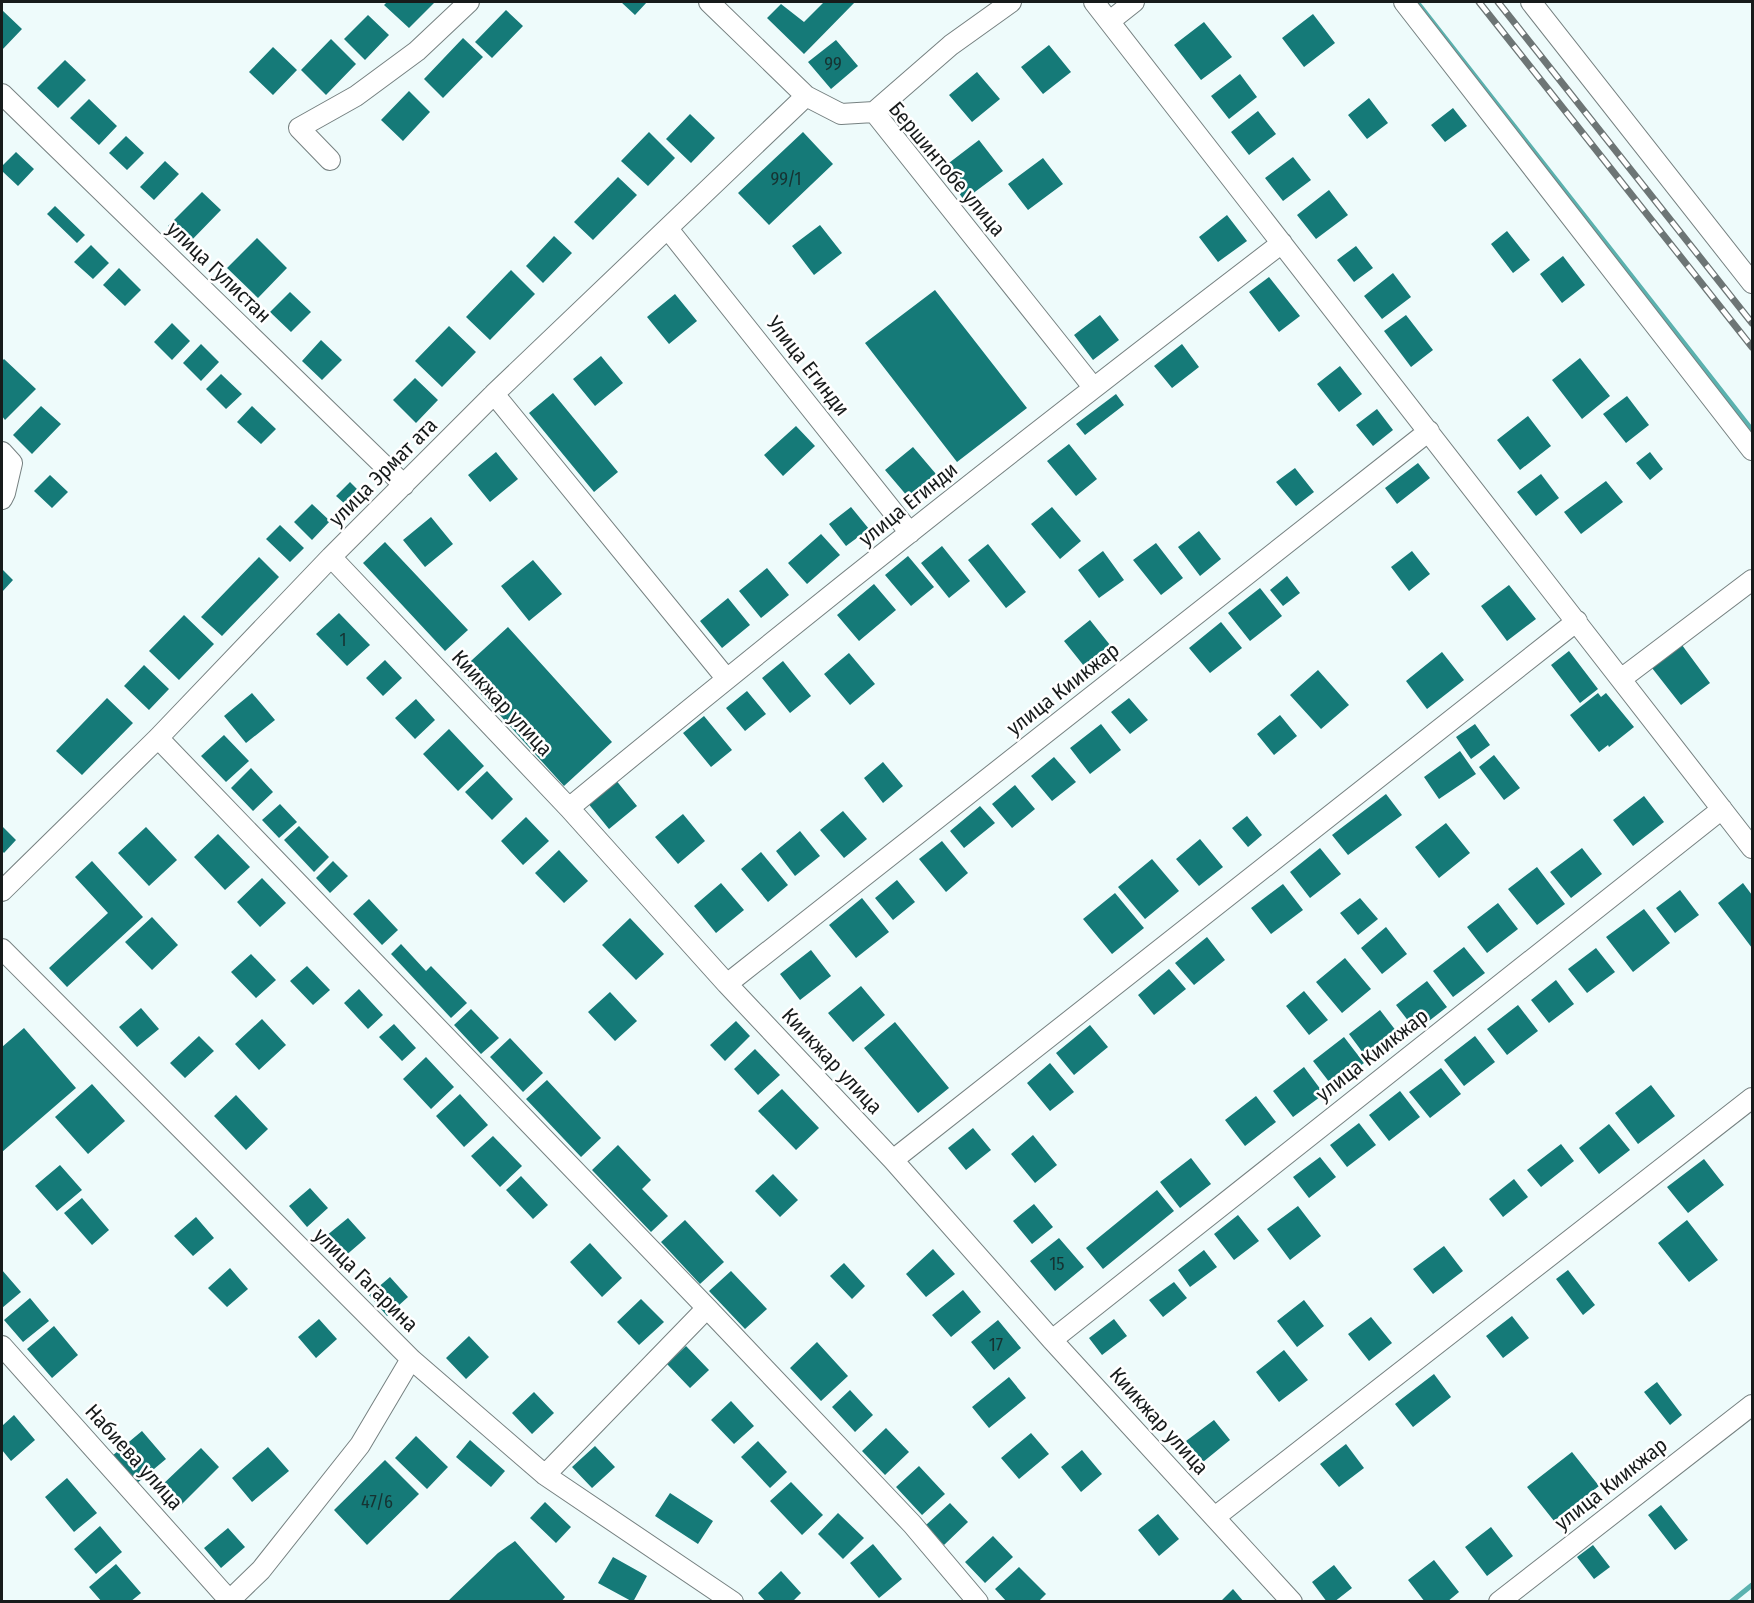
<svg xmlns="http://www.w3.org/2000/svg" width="1754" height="1603" viewBox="0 0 1754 1603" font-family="'Fira Sans Condensed',sans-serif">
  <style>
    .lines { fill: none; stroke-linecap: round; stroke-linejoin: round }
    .stream { stroke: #5ab2af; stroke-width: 5 }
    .building { fill: #157a78 }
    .minor-casing { stroke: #768181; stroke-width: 22 }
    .minor { stroke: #fff; stroke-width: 20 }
    .rail-casing { stroke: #6d7575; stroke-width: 7 }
    .rail { stroke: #fff; stroke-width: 4.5; stroke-dasharray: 14; stroke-linecap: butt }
    .labels { text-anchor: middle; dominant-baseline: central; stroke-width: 5; stroke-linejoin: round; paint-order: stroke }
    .number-label { font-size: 18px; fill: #163332 }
    .street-label { font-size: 21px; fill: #171b1b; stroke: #fff }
  </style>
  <rect width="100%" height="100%" fill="#eefbfb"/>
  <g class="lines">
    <path class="stream" d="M1417,2L1752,430
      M1731,1602L1752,1585"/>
  </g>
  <path class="building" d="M387,2H435L409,28L384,5Z
    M621,2H647L635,15Z
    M824,2H855L804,54L767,18L781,4L804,22Z
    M2,10L22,29L2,50Z
    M506,10L523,26L492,58L475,42Z
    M1313,14L1335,43L1304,67L1282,38Z
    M368,15L389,35L365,60L344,39Z
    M1204,22L1232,57L1201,80L1174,45Z
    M463,38L483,57L443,98L424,79Z
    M331,39L356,64L326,95L301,70Z
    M836,40L858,66L831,89L808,62Z
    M1049,45L1071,72L1043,94L1021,67Z
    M273,47L297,70L273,95L249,72Z
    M65,60L86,80L58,108L37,88Z
    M977,72L1000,99L972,122L949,95Z
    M1240,74L1257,97L1229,119L1211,96Z
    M409,91L430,112L403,141L381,120Z
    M1369,98L1388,123L1367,139L1348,115Z
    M89,99L117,126L99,145L70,118Z
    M1453,108L1467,126L1445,142L1431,125Z
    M1258,111L1276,134L1249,155L1231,132Z
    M690,114L715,138L691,163L666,139Z
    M649,132L675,158L648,186L621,161Z
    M803,132L833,164L769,225L738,193Z
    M126,136L144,153L127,170L109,153Z
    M979,140L1003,171L964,200L941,169Z
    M16,152L34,169L18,186L2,171V166Z
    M1293,157L1311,180L1283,201L1265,178Z
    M1043,158L1063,184L1028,210L1008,184Z
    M165,161L179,174L154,200L140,187Z
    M618,177L637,195L593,240L574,222Z
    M1329,190L1348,215L1316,239L1297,215Z
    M202,192L221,210L187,245L168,226Z
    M55,206L85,235L77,243L47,214Z
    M1227,215L1247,241L1218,262L1199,237Z
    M820,225L842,253L814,275L792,246Z
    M1507,231L1530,260L1513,273L1491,244Z
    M554,236L572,253L543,283L526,266Z
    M257,238L287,268L258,298L227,268Z
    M91,245L109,263L93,279L74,262Z
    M1356,246L1373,268L1354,282L1337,260Z
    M1563,256L1585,285L1562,303L1540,274Z
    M119,268L141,290L125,306L103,285Z
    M511,270L535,294L490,340L466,317Z
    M1393,273L1411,297L1382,319L1364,296Z
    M1269,277L1300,316L1279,332L1249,292Z
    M935,290L1027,408L957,462L865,343Z
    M290,292L311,312L291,332L270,312Z
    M675,294L697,321L669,344L647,317Z
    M1100,315L1119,340L1093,360L1074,335Z
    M1406,315L1433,350L1411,367L1384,331Z
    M172,323L190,341L172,360L154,342Z
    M449,326L476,352L442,387L415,361Z
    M321,340L342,360L322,380L302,361Z
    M201,344L219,362L201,381L183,363Z
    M1182,344L1199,367L1172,388L1154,366Z
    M601,356L623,383L595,406L573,379Z
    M1580,358L1610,396L1582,419L1552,380Z
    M4,359L36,389L5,420L2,416V361Z
    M1340,366L1362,394L1339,412L1317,384Z
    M221,374L242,394L226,409L206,389Z
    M415,378L438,400L416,423L393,400Z
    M553,393L618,472L594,492L529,413Z
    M1116,394L1124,405L1085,435L1076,424Z
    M1627,396L1649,425L1626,443L1603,414Z
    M41,406L61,424L32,454L13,435Z
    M252,406L276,429L261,444L237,422Z
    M1377,409L1393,430L1373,446L1356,425Z
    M1528,416L1551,446L1520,470L1497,440Z
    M796,426L815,446L783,476L764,455Z
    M1069,444L1097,479L1076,496L1047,461Z
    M913,447L936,474L908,497L885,470Z
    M496,452L518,479L490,502L468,475Z
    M1650,452L1663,469L1650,480L1636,463Z
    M1418,463L1430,478L1397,504L1385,488Z
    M1295,468L1314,492L1296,506L1276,482Z
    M1541,474L1559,498L1536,516L1517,492Z
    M50,475L68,492L52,508L34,491Z
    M1606,481L1623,502L1581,534L1564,512Z
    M350,482L359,491L346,505L336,496Z
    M312,504L330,521L312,540L294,522Z
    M851,507L869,529L846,546L829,524Z
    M1052,507L1081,541L1060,559L1031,524Z
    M431,517L453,544L425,567L403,540Z
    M280,525L304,548L290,562L266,539Z
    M1199,531L1221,559L1200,576L1178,547Z
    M821,534L840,555L807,584L788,563Z
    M385,542L468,630L445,651L363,563Z
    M1156,543L1183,578L1161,595L1133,560Z
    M988,544L1026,592L1006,608L968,560Z
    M942,546L970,581L949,598L921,563Z
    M1103,551L1124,580L1099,598L1078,570Z
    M1412,551L1430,574L1409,591L1391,567Z
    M908,556L934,587L911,606L885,575Z
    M259,557L279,577L222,636L201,617Z
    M533,560L562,594L529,621L501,586Z
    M767,568L789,595L761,618L739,591Z
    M2,569L13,580L2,592Z
    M1287,576L1300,593L1283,606L1270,590Z
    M874,584L896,610L859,641L837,615Z
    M1509,585L1536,619L1507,641L1481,606Z
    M1260,588L1282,616L1250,641L1228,613Z
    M728,598L750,625L722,648L700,621Z
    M339,613L370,645L347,666L316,634Z
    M184,615L214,644L179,680L149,651Z
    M1090,620L1110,645L1084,666L1064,641Z
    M1221,622L1242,648L1210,673L1189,648Z
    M508,627L612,742L564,786L460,671Z
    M1682,645L1710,683L1681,705L1652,668Z
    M1569,651L1598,689L1580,703L1551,665Z
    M1442,652L1464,680L1427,709L1406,681Z
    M849,653L875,684L850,705L824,674Z
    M385,660L402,678L383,696L366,678Z
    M783,661L811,696L790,713L762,678Z
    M144,665L169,689L149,710L124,686Z
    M1318,670L1349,705L1321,729L1290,695Z
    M747,691L766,714L745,731L726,708Z
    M252,693L275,720L246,743L224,716Z
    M1598,693L1601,697L1606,693L1634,727L1609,747L1608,745L1599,752L1570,715Z
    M107,698L133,723L82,775L56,751Z
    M1129,698L1148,720L1130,734L1111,712Z
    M416,699L435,720L415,739L395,718Z
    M1280,715L1297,736L1274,755L1257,734Z
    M704,716L732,750L711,767L683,733Z
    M1101,724L1121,750L1090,774L1070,748Z
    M1475,724L1490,745L1471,759L1456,737Z
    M449,729L484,766L458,791L423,754Z
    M224,735L249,761L226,782L201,756Z
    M1460,751L1476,774L1439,799L1424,777Z
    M1494,755L1520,788L1504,800L1479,767Z
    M1054,757L1076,782L1052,801L1031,776Z
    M883,762L903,786L883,803L864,778Z
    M251,768L273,792L253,811L231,788Z
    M487,771L513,799L492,820L465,792Z
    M615,779L637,806L609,829L587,802Z
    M1015,785L1035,809L1012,828L992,804Z
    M1386,794L1402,815L1348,855L1332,835Z
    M1644,796L1664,822L1633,846L1613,820Z
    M280,804L297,822L279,838L262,820Z
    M980,806L995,823L964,848L950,831Z
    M843,811L867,839L844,858L820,830Z
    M683,814L705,841L678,864L655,837Z
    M1247,816L1262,835L1248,847L1232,828Z
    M526,817L549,841L523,865L501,841Z
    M1446,823L1470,853L1439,878L1415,847Z
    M2,826L16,840L4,853L2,851Z
    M299,826L329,857L314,872L284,840Z
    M146,827L177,860L149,886L118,853Z
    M800,831L820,856L795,876L776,851Z
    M218,834L250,867L225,890L194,857Z
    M1200,839L1223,867L1199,886L1176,859Z
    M942,841L968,873L946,892L919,859Z
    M1320,848L1341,874L1310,898L1290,872Z
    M1582,848L1602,874L1571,898L1550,872Z
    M559,850L588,881L564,903L535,873Z
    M761,852L788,885L768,902L741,869Z
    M1152,859L1179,891L1145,919L1118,887Z
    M92,861L143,917L67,987L49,968L108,913L75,877Z
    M333,861L348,876L330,893L316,878Z
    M1537,867L1565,904L1537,925L1508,889Z
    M262,878L286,903L260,927L237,902Z
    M897,880L915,902L893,920L875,898Z
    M721,883L744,910L716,933L694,906Z
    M1743,883L1752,895V948L1718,903Z
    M1283,884L1303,910L1271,934L1251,908Z
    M1680,890L1699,915L1675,933L1656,908Z
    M1115,893L1144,928L1112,954L1083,919Z
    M862,898L889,932L856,958L829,925Z
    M1360,898L1378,919L1358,935L1340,913Z
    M369,899L398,930L382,945L353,914Z
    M1498,903L1518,929L1487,953L1467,927Z
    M1644,909L1670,943L1633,972L1606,937Z
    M152,917L178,945L152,970L125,942Z
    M630,918L664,954L636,980L602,945Z
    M1386,927L1407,954L1382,974L1361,948Z
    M1207,937L1225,960L1194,985L1175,963Z
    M401,944L426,971L431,966L467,1003L451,1018L391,954Z
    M1464,947L1485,973L1453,997L1433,971Z
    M1596,948L1615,972L1587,993L1568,969Z
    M811,950L831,976L800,1000L780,974Z
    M251,954L276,980L256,998L231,972Z
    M1345,958L1371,989L1342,1013L1316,982Z
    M307,966L330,990L313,1005L290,981Z
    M1169,969L1186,989L1154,1015L1138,995Z
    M1556,980L1574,1004L1549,1023L1531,1000Z
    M1427,981L1447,1007L1416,1031L1396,1005Z
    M861,986L885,1015L853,1042L828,1013Z
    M359,989L383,1015L368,1029L344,1003Z
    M1304,991L1328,1020L1309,1035L1286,1006Z
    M610,992L637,1021L615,1041L588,1012Z
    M1518,1005L1538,1031L1507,1055L1487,1029Z
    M141,1008L159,1029L137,1047L119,1027Z
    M471,1009L499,1038L481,1054L454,1025Z
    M1380,1010L1400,1036L1369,1061L1349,1034Z
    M262,1019L286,1045L259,1070L235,1044Z
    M736,1021L750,1036L725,1061L710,1045Z
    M895,1022L949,1088L918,1113L864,1048Z
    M394,1024L416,1048L402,1061L379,1037Z
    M1090,1025L1108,1047L1074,1075L1056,1053Z
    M24,1028L76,1088L2,1152V1047Z
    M199,1036L214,1051L185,1078L170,1063Z
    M1475,1036L1495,1062L1464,1086L1444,1060Z
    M1344,1037L1364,1063L1333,1087L1313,1061Z
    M510,1038L543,1073L523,1092L490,1057Z
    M755,1049L780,1075L758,1095L734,1069Z
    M426,1057L454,1087L431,1109L403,1079Z
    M1050,1063L1074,1092L1050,1111L1027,1083Z
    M1304,1067L1324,1094L1293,1117L1273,1091Z
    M1441,1068L1461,1094L1430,1118L1409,1092Z
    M547,1080L601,1138L581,1157L526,1099Z
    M92,1084L125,1121L88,1154L55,1117Z
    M1651,1085L1675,1116L1638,1144L1615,1113Z
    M782,1089L819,1128L796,1150L758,1111Z
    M1400,1091L1420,1117L1389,1141L1369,1115Z
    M460,1094L488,1125L464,1147L436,1116Z
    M236,1095L268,1129L246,1150L214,1116Z
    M1256,1096L1276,1122L1245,1146L1225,1120Z
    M1359,1123L1376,1145L1347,1167L1330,1145Z
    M1609,1124L1630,1150L1599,1174L1579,1148Z
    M973,1128L991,1150L966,1170L948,1148Z
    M1033,1135L1057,1165L1035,1183L1011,1154Z
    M493,1136L522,1166L500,1187L471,1156Z
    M1561,1144L1574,1161L1541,1187L1527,1170Z
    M618,1145L651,1180L642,1189L668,1216L651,1232L592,1170Z
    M1320,1157L1336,1177L1309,1198L1293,1177Z
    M1191,1158L1211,1184L1180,1208L1160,1182Z
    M1704,1159L1724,1185L1688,1213L1667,1187Z
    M60,1165L82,1190L57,1211L35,1186Z
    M773,1174L798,1200L780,1217L755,1191Z
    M521,1176L548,1205L533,1219L506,1190Z
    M1514,1179L1528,1197L1503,1217L1489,1199Z
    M310,1188L328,1208L307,1227L289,1206Z
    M1157,1190L1174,1211L1103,1269L1086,1248Z
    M82,1198L109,1230L92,1245L64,1213Z
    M1034,1204L1053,1227L1032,1244L1013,1221Z
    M1298,1206L1321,1236L1290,1260L1267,1229Z
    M1238,1215L1259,1241L1234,1260L1214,1234Z
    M196,1217L214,1238L193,1256L174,1236Z
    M348,1218L366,1238L344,1257L326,1236Z
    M685,1220L724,1262L700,1284L661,1242Z
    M1687,1220L1718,1260L1689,1282L1658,1243Z
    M1059,1238L1084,1267L1055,1291L1030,1261Z
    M590,1243L622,1278L602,1297L570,1262Z
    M1444,1246L1463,1271L1433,1294L1413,1269Z
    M933,1249L955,1274L926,1297L906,1274Z
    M1204,1250L1217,1267L1190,1287L1178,1270Z
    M844,1263L865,1286L852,1299L830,1276Z
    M230,1268L248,1289L227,1307L208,1288Z
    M2,1270L21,1292L2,1308Z
    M1568,1270L1595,1305L1583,1315L1556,1279Z
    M731,1271L767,1309L745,1329L709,1291Z
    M390,1277L408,1297L387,1316L369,1295Z
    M1174,1282L1187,1298L1163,1317L1149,1300Z
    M963,1290L981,1312L951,1337L932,1315Z
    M30,1298L49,1321L23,1342L4,1320Z
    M641,1299L664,1322L639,1345L617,1322Z
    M1304,1300L1324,1326L1297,1347L1277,1321Z
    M1512,1316L1529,1338L1503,1358L1486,1336Z
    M1371,1317L1392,1343L1369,1361L1348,1334Z
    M319,1319L337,1339L316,1358L298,1337Z
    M1114,1319L1127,1336L1102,1355L1089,1338Z
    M998,1320L1021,1348L994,1370L971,1342Z
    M54,1326L78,1355L52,1378L27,1349Z
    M469,1336L489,1357L466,1379L446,1358Z
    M817,1342L848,1376L821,1401L790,1368Z
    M686,1346L709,1370L690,1388L667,1364Z
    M1284,1350L1308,1380L1279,1402L1256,1372Z
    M1434,1374L1451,1397L1413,1427L1395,1404Z
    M1009,1377L1026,1398L989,1428L972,1407Z
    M1657,1382L1682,1415L1670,1425L1644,1392Z
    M850,1390L873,1415L855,1432L832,1407Z
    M534,1392L554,1413L532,1434L512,1413Z
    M731,1401L754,1426L734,1444L711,1420Z
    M14,1415L35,1440L11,1461L2,1450V1426Z
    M1214,1420L1230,1440L1203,1462L1186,1441Z
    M886,1428L909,1452L885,1475L862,1451Z
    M142,1431L166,1459L130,1489L106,1461Z
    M1031,1433L1049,1454L1019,1479L1001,1458Z
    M416,1436L448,1467L427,1489L395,1458Z
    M470,1440L505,1471L491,1487L456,1457Z
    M758,1441L787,1472L770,1488L741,1457Z
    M1346,1444L1364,1468L1339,1487L1320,1464Z
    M595,1446L615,1467L592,1488L572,1467Z
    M268,1447L289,1471L252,1502L232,1478Z
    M201,1448L219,1467L180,1506L161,1486Z
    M1082,1450L1102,1474L1081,1492L1061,1467Z
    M1572,1452L1599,1486L1554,1521L1527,1487Z
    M385,1460L419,1494L367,1545L334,1510Z
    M919,1466L945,1494L922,1515L896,1487Z
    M67,1478L97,1513L74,1532L45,1497Z
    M791,1482L823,1515L802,1535L770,1501Z
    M670,1493L713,1521L698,1544L655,1516Z
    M545,1502L571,1527L556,1543L530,1518Z
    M950,1503L968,1522L944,1545L926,1525Z
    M1661,1505L1688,1540L1675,1550L1648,1515Z
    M838,1513L864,1538L843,1559L818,1534Z
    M1158,1514L1179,1539L1159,1556L1138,1530Z
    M100,1526L122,1552L96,1574L74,1549Z
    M1491,1527L1513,1556L1487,1576L1465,1547Z
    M228,1528L245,1547L221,1568L204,1548Z
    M993,1536L1013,1557L985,1583L965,1562Z
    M515,1541L565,1597L561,1602H447L498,1553Z
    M873,1544L902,1579L879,1598L850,1563Z
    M1593,1545L1610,1567L1594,1579L1577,1557Z
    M613,1557L647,1576L633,1602L598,1583Z
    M1434,1560L1459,1592L1447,1602H1425L1408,1580Z
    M116,1564L141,1593L130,1602H102L89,1587Z
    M1334,1565L1352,1588L1334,1602H1327L1312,1582Z
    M1019,1567L1046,1594L1038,1602H1007L995,1589Z
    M781,1571L801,1593L792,1602H766L758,1593Z
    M1233,1589L1244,1602H1220Z"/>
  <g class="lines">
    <g class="minor-casing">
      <path id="minor" d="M709,2L806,96L841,114L874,112L1093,387
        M1094,2L1752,848
        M1404,2L1752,450
        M1531,2L1752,283
        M1110,21L1134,2
        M2,94L404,485
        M874,112L951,45L1011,2
        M330,160L299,128L356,96L417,51L469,2
        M668,229L910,533
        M494,394L726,678
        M2,452L12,463L5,493L2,499
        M331,557L569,808L727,984L893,1160L1052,1340L1292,1602
        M1621,679L1752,580
        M158,738L707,1308L912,1524L978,1602
        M569,808C803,615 1041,427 1282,243
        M2,891L158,738L331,557L494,394L806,96
        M2,949L411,1359L545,1475L733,1602
        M727,984L1429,431
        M893,1160L1577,621
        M1052,1340L1722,809
        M2,1346L230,1601
        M545,1475L707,1308
        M1215,1517L1752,1098
        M228,1602L261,1570L360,1445L411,1359
        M1499,1602L1752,1405"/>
    </g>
    <use href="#minor" class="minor"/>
    <g class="rail-casing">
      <path id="rail" d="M1479,2L1752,347
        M1498,2L1752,323"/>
    </g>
    <use href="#rail" class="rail"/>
  </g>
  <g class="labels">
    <g class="number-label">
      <text x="833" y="64">99</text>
      <text x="786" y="179">99/1</text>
      <text x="343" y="640">1</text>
      <text x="1057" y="1264">15</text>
      <text x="996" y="1345">17</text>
      <text x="377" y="1502">47/6</text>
    </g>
    <g class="street-label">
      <text transform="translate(947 169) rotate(50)">Бершинтобе улица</text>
      <text transform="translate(219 272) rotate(44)">улица Гулистан</text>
      <text transform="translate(808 366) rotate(52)">Улица Егинди</text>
      <text transform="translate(383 472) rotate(-45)">улица Эрмат ата</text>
      <text transform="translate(908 504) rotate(-39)">улица Егинди</text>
      <text transform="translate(1063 689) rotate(-38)">улица Киикжар</text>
      <text transform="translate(502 703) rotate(47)">Киикжар улица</text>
      <text transform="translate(1372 1055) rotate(-38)">улица Киикжар</text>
      <text transform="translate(832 1061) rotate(47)">Киикжар улица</text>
      <text transform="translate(366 1280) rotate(45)">улица Гагарина</text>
      <text transform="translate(1159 1421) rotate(48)">Киикжар улица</text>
      <text transform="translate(134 1457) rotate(48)">Набиева улица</text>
      <text transform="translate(1611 1484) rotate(-38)">улица Киикжар</text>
    </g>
  </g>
  <rect width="1754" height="1603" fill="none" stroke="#171b1b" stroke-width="6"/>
</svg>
